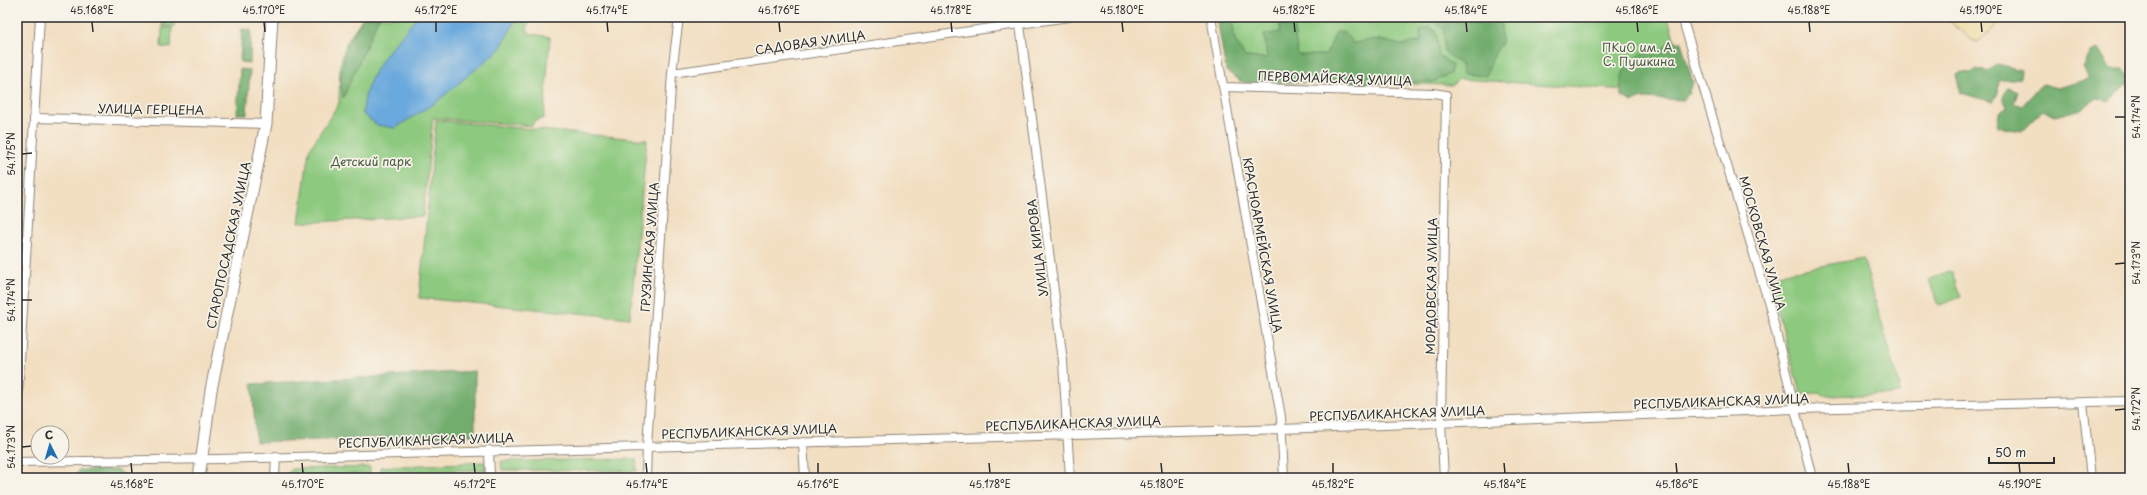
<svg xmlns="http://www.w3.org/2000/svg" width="2147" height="495" viewBox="0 0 2147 495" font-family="'Playpen Sans',sans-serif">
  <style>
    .green { fill: #8dc97f; stroke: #5c7a55 }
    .forest { fill: #72ad6e; stroke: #4e6c4c }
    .sand { fill: #eeda9e; stroke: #8c8264 }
    .water { fill: #6ba9dd; stroke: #4b6a84 }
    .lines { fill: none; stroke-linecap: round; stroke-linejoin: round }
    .street-casing { stroke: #8e8476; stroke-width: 10 }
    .secondary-casing { stroke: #8e8476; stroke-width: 13 }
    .street { stroke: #fff; stroke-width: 8 }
    .secondary { stroke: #fff; stroke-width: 11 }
    .ticks { fill: none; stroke: #2b2b2b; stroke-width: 1.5 }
    .labels { text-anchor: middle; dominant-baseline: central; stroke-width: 3.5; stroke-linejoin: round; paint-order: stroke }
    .street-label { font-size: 12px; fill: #2b2b2b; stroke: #f7f3e8 }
    .park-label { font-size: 12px; fill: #485a44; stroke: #f7f3e8 }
    .neatline { fill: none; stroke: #2b2b2b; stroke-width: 1.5 }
    .ticks-label { font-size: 10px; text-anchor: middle; fill: #2b2b2b }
  </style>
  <rect width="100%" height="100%" fill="#f7f3e8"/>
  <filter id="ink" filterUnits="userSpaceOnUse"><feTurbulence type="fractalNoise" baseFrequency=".025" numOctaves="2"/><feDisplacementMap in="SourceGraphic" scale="8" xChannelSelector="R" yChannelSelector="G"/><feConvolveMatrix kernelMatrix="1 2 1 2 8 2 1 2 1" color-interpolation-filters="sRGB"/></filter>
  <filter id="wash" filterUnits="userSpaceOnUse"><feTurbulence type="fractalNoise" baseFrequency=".012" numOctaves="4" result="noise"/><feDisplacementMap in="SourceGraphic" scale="16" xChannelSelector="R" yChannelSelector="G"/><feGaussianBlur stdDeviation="0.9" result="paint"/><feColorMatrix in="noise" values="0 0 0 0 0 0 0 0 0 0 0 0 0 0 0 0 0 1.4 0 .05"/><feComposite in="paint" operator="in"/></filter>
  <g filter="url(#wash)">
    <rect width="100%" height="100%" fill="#f2dec1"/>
    <path class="green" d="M163,17H174V27L162,26Z
      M363,17H531L527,28L529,33L550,37L544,118L534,121L532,126L433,118L423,216L299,223L309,150L339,103L340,65L346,43Z
      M1222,17H1668L1690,94L1459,79L1453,85L1239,81L1231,65Z
      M162,28H172L171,48L161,47Z
      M436,120L647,140L630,318L419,298Z
      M1863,258L1900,386L1899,394L1823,396L1820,393L1802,394L1798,386L1769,276Z
      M1948,271L1952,272L1960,297L1940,305L1937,303L1929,280Z
      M636,459L637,471L502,470L501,461Z
      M485,462L486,470L380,472V467Z
      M370,467V474L287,475L291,469Z"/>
    <path class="forest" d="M364,17H379L343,98L340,79L347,45Z
      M1217,17H1232L1235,40L1245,57L1267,58L1264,35L1280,32V17H1292L1298,55H1326L1336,32H1344L1353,43L1376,39L1402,45L1421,41L1420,31L1429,27L1436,31L1439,55L1452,65L1450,74L1433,82L1245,83L1226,71Z
      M1427,17H1502L1501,44L1494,55L1486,76L1463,74L1461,65L1444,51V29Z
      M242,29L251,30L250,63L240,62Z
      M1669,42H1681L1693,83L1684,100L1643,98L1633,102L1621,96C1619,68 1627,64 1649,49L1660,51Z
      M2099,49L2110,69H2123L2130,76V81L2109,101L2096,98L2082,109L2055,116L2043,110L2022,131L1997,127L1999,112L2007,108L2003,97L2008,87L2018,92L2014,103L2022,106L2042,84L2057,88L2089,79L2083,68L2091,52Z
      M1997,64L2021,70L2020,78L1999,81L1998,93L1993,102L1961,93L1956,75L1961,72L1970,73L1976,69L1987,72Z
      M240,69L250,70L247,114H237Z
      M475,371V435L256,442L252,384Z
      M78,470H116L130,478H75Z"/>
    <path class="sand" d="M1945,17H2006L1978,42L1970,39Z"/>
    <path class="water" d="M417,17H517L500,49L435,103L395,128L377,125L363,114C364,73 392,48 417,17Z"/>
  </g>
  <g filter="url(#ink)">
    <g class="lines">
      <g class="street-casing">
        <path id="street" d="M1019,17L1063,361L1070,478
          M1211,17L1281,417L1284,478
          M1682,17L1769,304L1812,478
          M672,73L1069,17
          M1223,87L1433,93L1446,95L1441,423L1444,478
          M34,118L266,124
          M2083,403L2091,478
          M17,413L40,17
          M803,442L805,478
          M489,450L490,478
          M17,462L219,459L1282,429L1795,409L2130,401
          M275,478L276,456
          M646,478L647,446L672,73L679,17"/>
      </g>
      <g class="secondary-casing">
        <path id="secondary" d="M199,478L211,390L266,124L272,17"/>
      </g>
      <use href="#street" class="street"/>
      <use href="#secondary" class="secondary"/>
    </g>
  </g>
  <path class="ticks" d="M92,22L93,32M264,22L265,32M436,22V32M607,22L608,32M779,22L780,32M951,22L952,32M1122,22L1123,32M1294,22L1295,32M1466,22L1467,32M1637,22L1638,32M1809,22L1810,32M1981,22L1982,32M2115,117H2125M22,154L32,153M2115,264L2125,263M22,300H32M2115,410L2125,409M22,447L32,446M131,463L132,473M302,463L303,473M474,463L475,473M646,463L647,473M818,463V473M989,463L990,473M1161,463L1162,473M1333,463V473M1504,463L1505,473M1676,463L1677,473M1848,463L1849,473M2019,463L2020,473"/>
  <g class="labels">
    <g class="street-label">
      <text transform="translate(810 42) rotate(-8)">САДОВАЯ УЛИЦА</text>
      <text transform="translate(1335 78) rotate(2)">ПЕРВОМАЙСКАЯ УЛИЦА</text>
      <text transform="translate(151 109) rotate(1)">УЛИЦА ГЕРЦЕНА</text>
      <text transform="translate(1763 243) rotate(74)">МОСКОВСКАЯ УЛИЦА</text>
      <text transform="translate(228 245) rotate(-78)">СТАРОПОСАДСКАЯ УЛИЦА</text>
      <text transform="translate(1263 245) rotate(80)">КРАСНОАРМЕЙСКАЯ УЛИЦА</text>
      <text transform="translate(649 247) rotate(-86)">ГРУЗИНСКАЯ УЛИЦА</text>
      <text transform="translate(1037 248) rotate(-97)">УЛИЦА КИРОВА</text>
      <text transform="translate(1431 286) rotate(-89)">МОРДОВСКАЯ УЛИЦА</text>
      <text transform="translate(1721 401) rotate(-2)">РЕСПУБЛИКАНСКАЯ УЛИЦА</text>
      <text transform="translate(1397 413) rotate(-2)">РЕСПУБЛИКАНСКАЯ УЛИЦА</text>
      <text transform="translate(1073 423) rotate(-2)">РЕСПУБЛИКАНСКАЯ УЛИЦА</text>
      <text transform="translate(749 431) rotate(-2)">РЕСПУБЛИКАНСКАЯ УЛИЦА</text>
      <text transform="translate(426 440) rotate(-2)">РЕСПУБЛИКАНСКАЯ УЛИЦА</text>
    </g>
    <g class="park-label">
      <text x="1639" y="47">ПКиО им. А.<tspan x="1639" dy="14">С. Пушкина</tspan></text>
      <text x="371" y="161">Детский парк</text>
    </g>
  </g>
  <rect width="2147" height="495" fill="none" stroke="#f7f3e8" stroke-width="44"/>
  <g transform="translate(50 445) rotate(355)"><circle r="19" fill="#f7f3e8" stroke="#a5a39c"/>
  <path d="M0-3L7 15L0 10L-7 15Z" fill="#1f6fb2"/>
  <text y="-6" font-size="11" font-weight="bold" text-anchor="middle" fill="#2b2b2b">С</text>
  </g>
  <path d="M1989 457v6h65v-6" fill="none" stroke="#2b2b2b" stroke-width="2"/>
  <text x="1995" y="457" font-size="12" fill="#2b2b2b" stroke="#f7f3e8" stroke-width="3" paint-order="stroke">50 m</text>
  <rect x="22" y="22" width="2103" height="451" class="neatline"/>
  <g class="ticks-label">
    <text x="92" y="14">45.168°E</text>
    <text x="264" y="14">45.170°E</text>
    <text x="436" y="14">45.172°E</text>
    <text x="607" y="14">45.174°E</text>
    <text x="779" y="14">45.176°E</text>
    <text x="951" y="14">45.178°E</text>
    <text x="1122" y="14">45.180°E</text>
    <text x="1294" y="14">45.182°E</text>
    <text x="1466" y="14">45.184°E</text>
    <text x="1637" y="14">45.186°E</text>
    <text x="1809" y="14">45.188°E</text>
    <text x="1981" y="14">45.190°E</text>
    <text transform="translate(2136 117) rotate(-90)" y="4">54.174°N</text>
    <text transform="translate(11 154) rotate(-90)" y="4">54.175°N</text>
    <text transform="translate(2136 263) rotate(-90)" y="4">54.173°N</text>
    <text transform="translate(11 300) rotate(-90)" y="4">54.174°N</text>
    <text transform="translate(2136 409) rotate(-90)" y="4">54.172°N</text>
    <text transform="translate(11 447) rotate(-90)" y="4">54.173°N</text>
    <text x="132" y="488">45.168°E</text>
    <text x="303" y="488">45.170°E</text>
    <text x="475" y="488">45.172°E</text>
    <text x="647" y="488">45.174°E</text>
    <text x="818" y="488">45.176°E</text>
    <text x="990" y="488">45.178°E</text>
    <text x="1162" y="488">45.180°E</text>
    <text x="1333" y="488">45.182°E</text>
    <text x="1505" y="488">45.184°E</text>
    <text x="1677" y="488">45.186°E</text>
    <text x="1849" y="488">45.188°E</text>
    <text x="2020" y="488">45.190°E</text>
  </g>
</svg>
